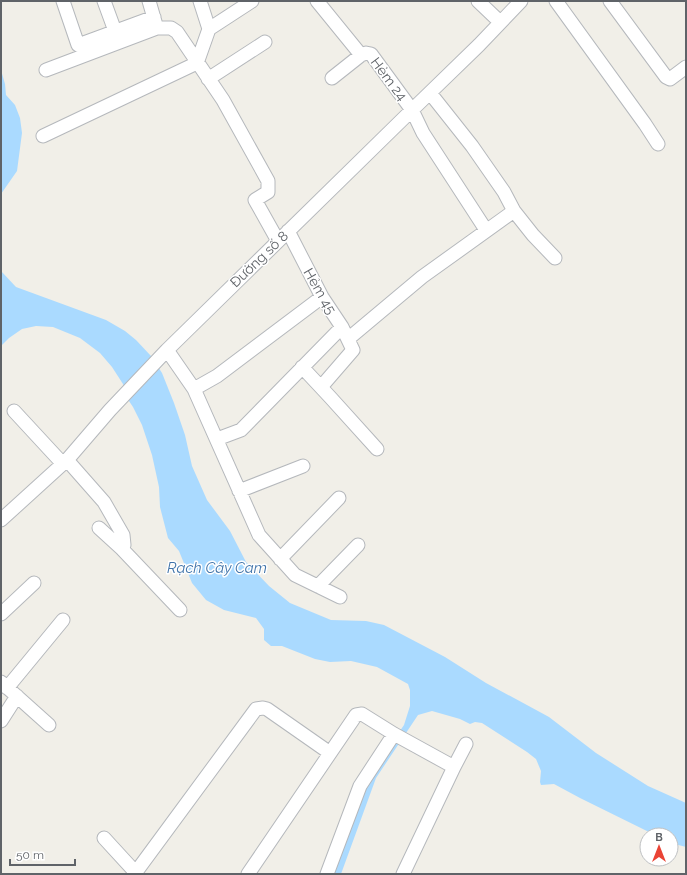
<svg xmlns="http://www.w3.org/2000/svg" width="687" height="875" viewBox="0 0 687 875" font-family="Raleway,sans-serif">
  <style>
    .water { fill: #aadaff }
    .lines { fill: none; stroke-linecap: round; stroke-linejoin: round }
    .minor-casing { stroke: #b5b8bc; stroke-width: 15 }
    .minor { stroke: #fff; stroke-width: 13 }
    .labels { text-anchor: middle; dominant-baseline: central; stroke-width: 3; stroke-linejoin: round; paint-order: stroke }
    .street-label { font-size: 14px; fill: #5f6368; stroke: #fff }
    .water-label { font-size: 15px; font-style: italic; fill: #4174aa; stroke: #fff }
  </style>
  <rect width="100%" height="100%" fill="#f1efe8"/>
  <path class="water" d="M1,70L5,84L6,95L15,105L20,118L22,133L17,171L1,194Z
    M1,271L16,287L106,320L125,331L136,340L151,356L162,373L174,403L185,435L192,466L207,500L230,531L246,562L269,586L290,603L331,620L366,621L384,625L445,657L486,683L549,717L596,753L648,786L686,803V847L671,843V835H655L580,798L554,784L541,785L540,782L541,771L536,759L527,752L482,723L475,722L470,724L460,719L432,711L418,715L376,778L341,874H330L365,783L404,725L410,706V690L408,684L377,667L351,661L330,662L315,659L282,646H271L264,640V629L256,618L224,610L206,600L192,583L179,551L168,538L160,507L159,487L152,455L142,425L133,407L127,398L123,384L112,367L100,353L80,338L53,327L36,326L22,329L9,338L1,346Z"/>
  <g class="lines">
    <g class="minor-casing">
      <path id="minor" d="M63,1L78,45L154,17
        M104,1L115,31
        M149,1L156,25
        M200,1L209,29
        M317,1L361,55L366,53L371,54L412,110L423,133L486,230
        M478,1L500,22
        M556,1L645,124L658,144
        M610,1L666,77L670,79L686,67
        M46,70L157,28H171L177,32L223,100L268,181V192L255,200L278,241
        M332,78L361,55
        M208,79L265,42
        M430,93L472,146L504,192L514,211L533,235L555,258
        M43,136L197,63L209,29L252,1
        M288,231L322,297L342,327L353,350L321,387
        M348,339L422,277L514,211
        M167,350L194,389L259,535L295,575L340,597
        M302,367L330,397L377,449
        M194,389L217,376L322,297
        M14,411L63,464
        M217,439L241,430L342,327
        M67,460L104,502L123,535L124,545L122,549L180,610
        M239,491L303,466
        M1,520L67,460L110,410L167,350L412,110L479,45L521,1
        M99,528L122,549
        M280,559L339,498
        M318,586L358,545
        M1,614L34,583
        M1,682L49,725
        M7,688L63,620
        M1,721L17,696
        M454,767L466,744
        M104,838L137,874
        M136,872L256,709L263,708L267,709L330,753
        M248,874L356,715L362,714L394,734L454,767L403,874
        M327,874L360,786L394,734"/>
    </g>
    <use href="#minor" class="minor"/>
  </g>
  <g class="labels">
    <g class="street-label">
      <text transform="translate(389 79) rotate(53)">Hẻm 24</text>
      <text transform="translate(259 259) rotate(-44)">Đường số 8</text>
      <text transform="translate(320 291) rotate(60)">Hẻm 45</text>
    </g>
    <g class="water-label">
      <text x="217" y="568">Rạch Cây Cam</text>
    </g>
  </g>
  <rect width="687" height="875" fill="none" stroke="#5f6368" stroke-width="4"/>
  <g transform="translate(659 847)"><circle r="19" fill="#ffffff" stroke="#bfc1c3"/>
  <path d="M0-3L7 15L0 10L-7 15Z" fill="#ea4335"/>
  <text y="-6" font-size="11" font-weight="bold" text-anchor="middle" fill="#5f6368">B</text>
  </g>
  <path d="M10 859v6h65v-6" fill="none" stroke="#5f6368" stroke-width="2"/>
  <text x="16" y="859" font-size="12" fill="#5f6368" stroke="#ffffff" stroke-width="3" paint-order="stroke">50 m</text>
</svg>
